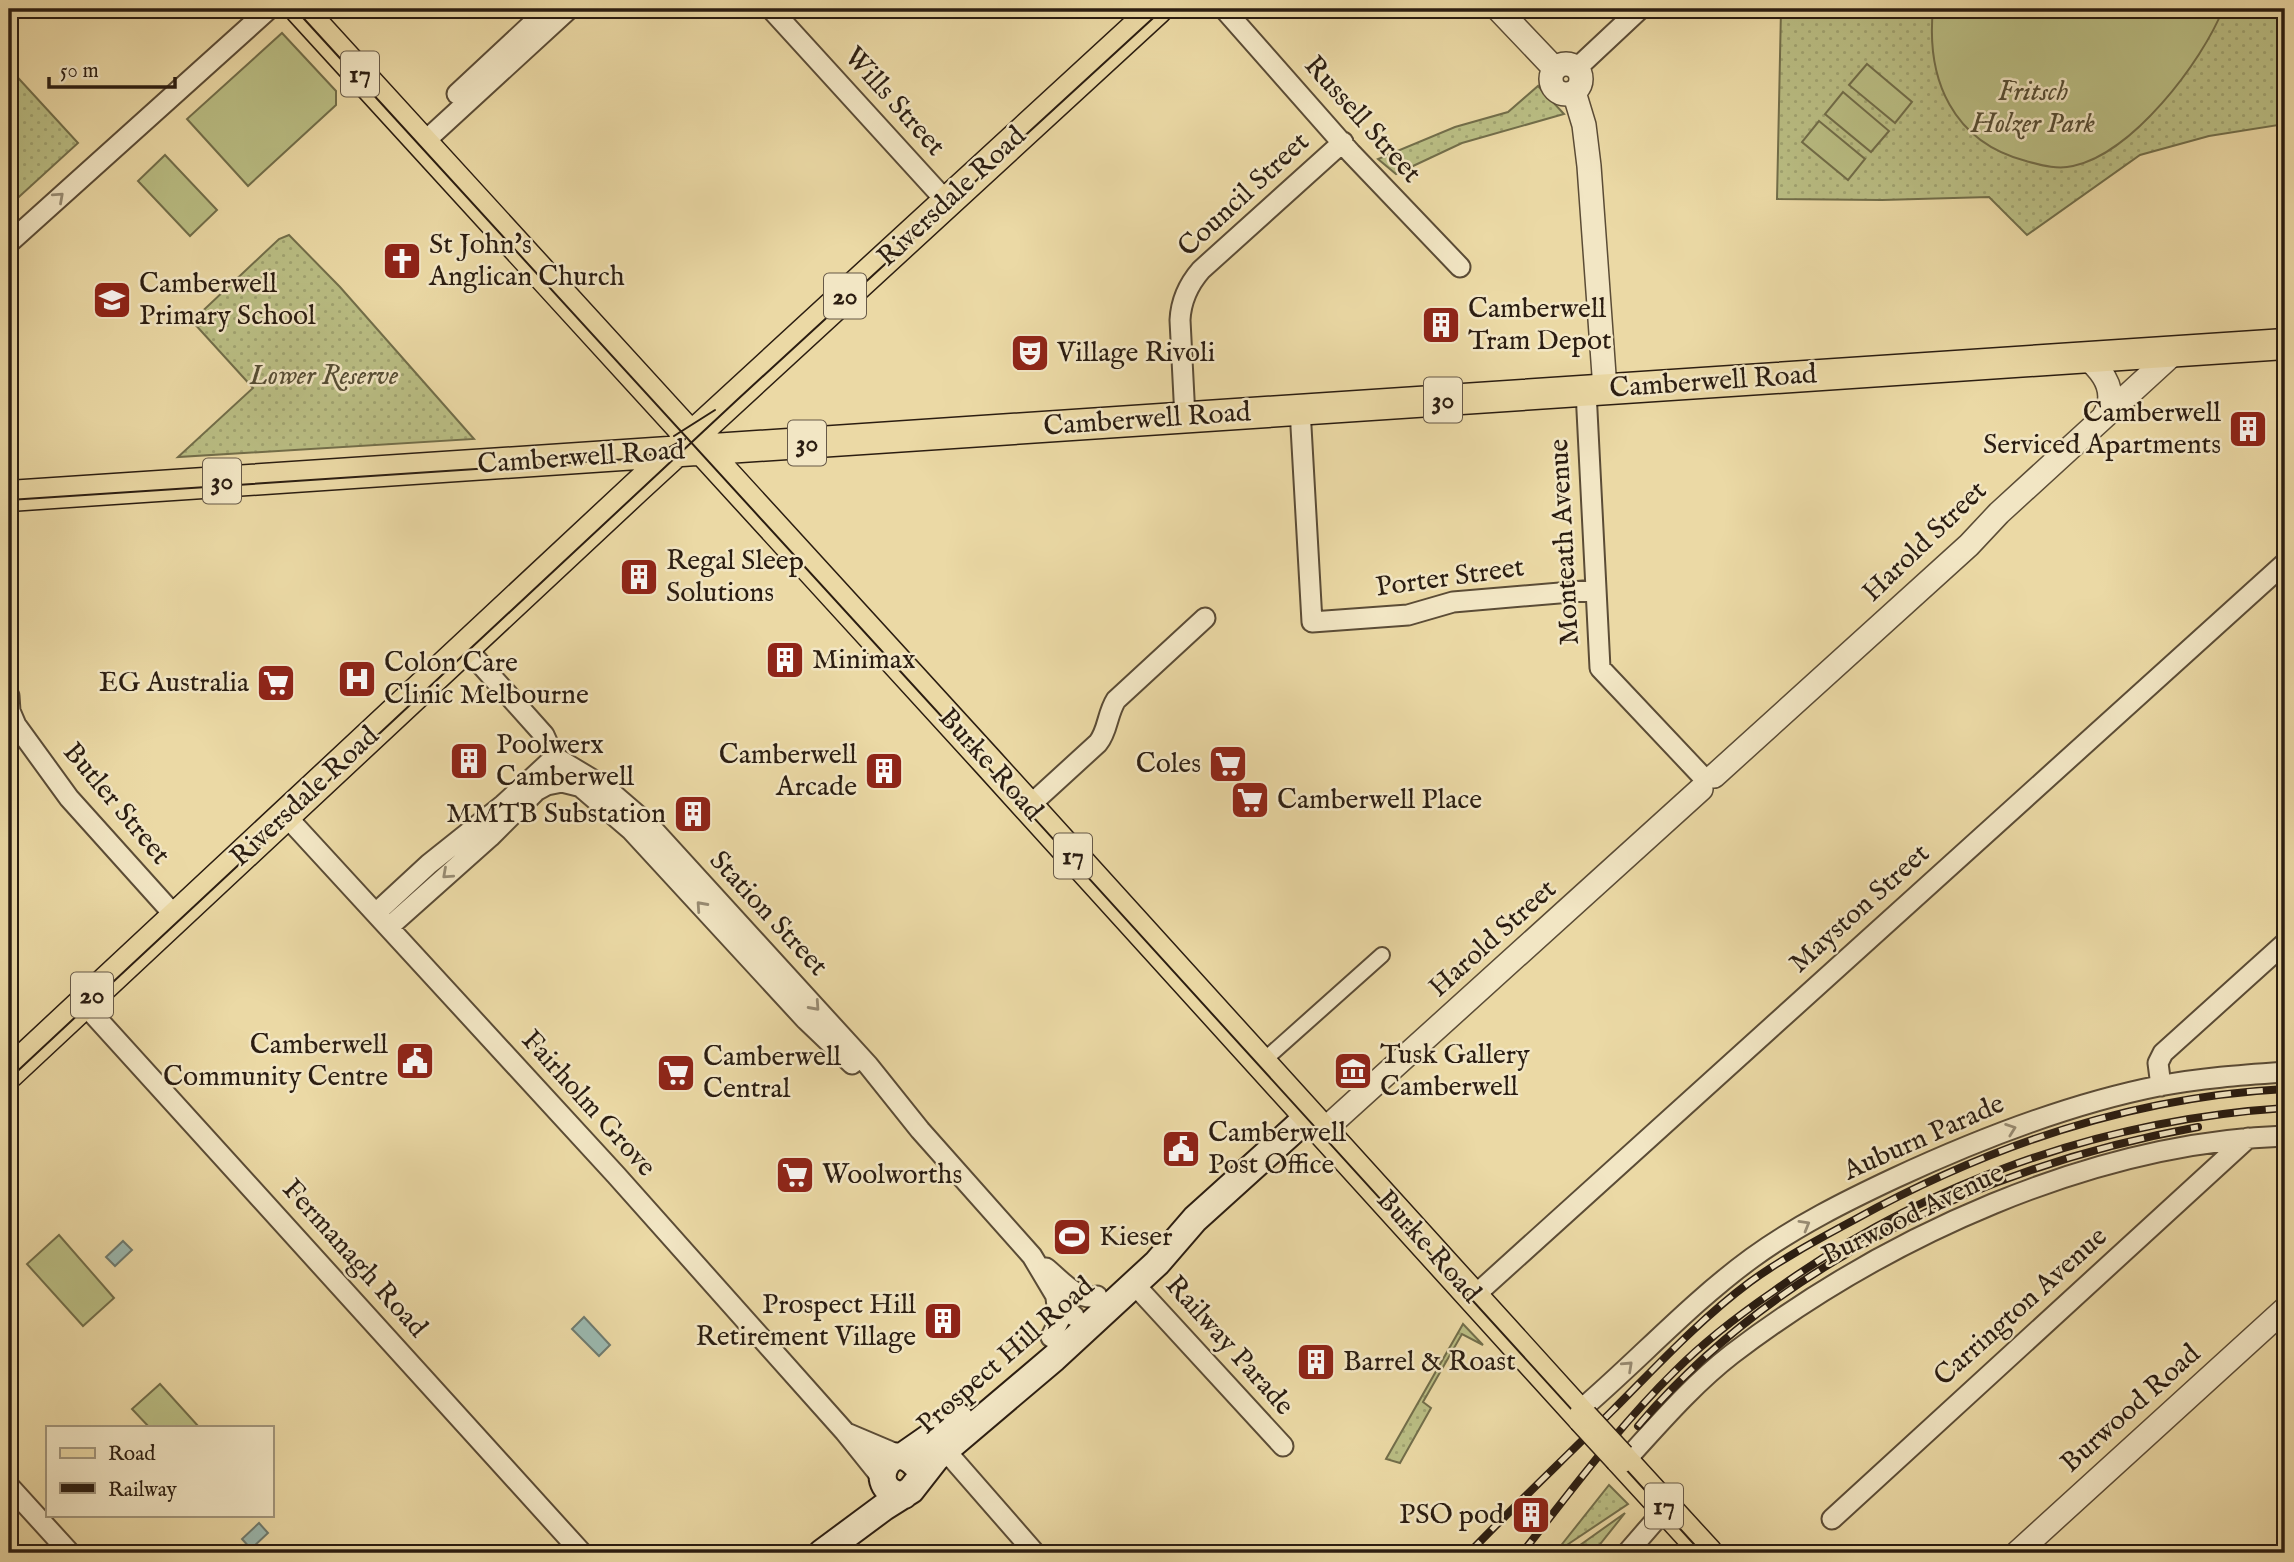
<svg xmlns="http://www.w3.org/2000/svg" width="2294" height="1562" viewBox="0 0 2294 1562" font-family="'IM FELL English',serif">
  <style>
    .grass { fill: url(#grass-dots); stroke: #726e4a; stroke-width: 2 }
    .garden { fill: #babe84; stroke: #726e4a; stroke-width: 2 }
    .water { fill: #9bb9b0; stroke: #6e7b70; stroke-width: 2 }
    .lines { fill: none; stroke-linecap: round; stroke-linejoin: round }
    .pedestrian-casing { stroke: #5b4c36; stroke-width: 18 }
    .minor-casing { stroke: #5b4c36; stroke-width: 23 }
    .tertiary-casing { stroke: #5b4c36; stroke-width: 26 }
    .secondary-casing { stroke: #2b1d11; stroke-width: 30 }
    .primary-casing { stroke: #2b1d11; stroke-width: 33 }
    .pedestrian { stroke: #f2e6c4; stroke-width: 14 }
    .minor { stroke: #f2e6c4; stroke-width: 19 }
    .tertiary { stroke: #f2e6c4; stroke-width: 23 }
    .secondary { stroke: #f2e6c4; stroke-width: 26 }
    .primary { stroke: #ebd9a5; stroke-width: 30 }
    .tram { stroke: #2b1d11; stroke-width: 2 }
    .rail-casing { stroke: #2b1d11; stroke-width: 8 }
    .rail { stroke: #f2e6c4; stroke-width: 5; stroke-dasharray: 16; stroke-linecap: butt }
    .primary-bridge-casing { stroke: #2b1d11; stroke-width: 33; stroke-linecap: butt }
    .primary-bridge { stroke: #ebd9a5; stroke-width: 30 }
    .oneway { stroke: #988c73 }
    .labels { text-anchor: middle; dominant-baseline: central; stroke-width: 5; stroke-linejoin: round; paint-order: stroke }
    .shield { fill: #f2e6c4; stroke: #675947; stroke-width: 2 }
    .shield-label { font-size: 26px; font-weight: bold; fill: #2b1d11 }
    .park-label { font-size: 28px; font-style: italic; fill: #564d34; stroke: #f2e6c4 }
    .street-label { font-size: 28px; fill: #2b1d11; stroke: #f2e6c4 }
    .poi-label { font-size: 28px; fill: #2b1d11; stroke: #f2e6c4; text-anchor: start }
  </style>
  <defs>
    <pattern id="grass-dots" width="8" height="8" patternUnits="userSpaceOnUse" patternTransform="scale(1.75)"><rect width="8" height="8" fill="#babe84"/><path d="M2 2h.1M6 6h.1" fill="none" stroke="#a0a371" stroke-width="1.8" stroke-linecap="round"/></pattern>
  </defs>
  <rect width="100%" height="100%" fill="#ebd9a5"/>
  <filter id="stains"><feTurbulence type="fractalNoise" baseFrequency=".00286" numOctaves="4"/><feColorMatrix values="0 0 0 0 .2 0 0 0 0 .09 0 0 0 0 .02 0 0 0 .5 -.17"/></filter>
  <radialGradient id="worn" r=".72"><stop offset=".6" stop-color="#630" stop-opacity="0"/><stop offset="1" stop-color="#630" stop-opacity=".3"/></radialGradient>
  <path class="grass" d="M1781,9H2285V124L2209,136L2140,155L2027,235L1989,197L1882,200L1777,199Z
    M9,68L78,143L9,206Z
    M1538,86L1564,114L1462,143L1396,174L1378,159L1455,127L1508,112Z
    M289,235L340,287L474,439L178,457L253,388L192,321L279,239Z
    M1463,1324L1483,1345L1462,1334L1423,1402L1431,1408L1400,1463L1386,1459Z
    M1609,1485L1628,1504L1555,1553Z
    M1625,1513L1593,1553H1569Z"/>
  <path class="garden" d="M1933,9H2223C2202,62 2132,154 2073,166C2057,170 2041,165 2026,161C1953,142 1926,80 1933,9Z
    M282,33L336,91V105L248,186L187,119Z
    M1867,64L1912,102L1895,123L1849,85Z
    M1843,92L1889,131L1871,152L1825,114Z
    M1819,121L1865,159L1848,180L1802,142Z
    M165,155L217,210L190,236L138,181Z
    M59,1235L114,1298L83,1326L27,1264Z
    M160,1384L199,1427H149L132,1409Z"/>
  <path class="water" d="M123,1241L132,1250L115,1266L106,1257Z
    M584,1317L610,1345L599,1356L572,1329Z
    M259,1523L268,1533L251,1549L242,1539Z"/>
  <g class="lines">
    <g class="pedestrian-casing">
      <path id="pedestrian" d="M1261,1063L1382,955"/>
    </g>
    <g class="minor-casing">
      <path id="minor" d="M771,9L947,202
        M1224,9L1351,153L1460,267
        M1577,68L1640,9
        M457,94L548,9
        M423,143L569,9
        M9,243L269,9
        M1586,391L1600,668L1701,775
        M1300,409L1312,622L1408,615L1453,602L1595,590
        M1185,418L1180,320C1181,300 1188,285 1201,270L1343,142
        M466,648L544,735L553,755L568,776L631,830L806,1020L852,1064
        M9,696L10,711L16,725L69,798L176,917
        M555,757L605,787L649,825L868,1065L920,1130L1032,1256L1063,1308L1074,1316
        M1028,807L1098,743C1108,731 1107,714 1116,700L1205,618
        M286,816L616,1175L845,1432L882,1478
        M376,913L429,864L503,805L555,757
        M389,927L490,837L536,791L547,785L562,782L578,786
        M83,1003L582,1553
        M2161,1086L2158,1063L2163,1053L2285,943
        M1046,1268C1060,1279 1078,1302 1097,1296
        M1134,1284L1283,1446
        M1473,1297L2285,563
        M1051,1337L1059,1321L1056,1298
        M1578,1412C1637,1362 1689,1304 1752,1258C1796,1226 1846,1201 1895,1178C1979,1139 2068,1104 2159,1086C2200,1078 2243,1075 2285,1072
        M849,1434L901,1456
        M945,1450L1035,1553
        M1624,1462C1658,1425 1692,1385 1732,1354C1886,1237 2090,1143 2285,1136
        M9,1486L70,1553
        M1832,1519L2248,1138
        M1627,1553L1666,1508"/>
    </g>
    <g class="tertiary-casing">
      <path id="tertiary" d="M1498,9L1555,69
        M1551 79a15 15 0 1 1 30 0a15 15 0 1 1-30 0Z
        M1574,92L1584,125L1589,166L1605,389
        M2087,358C2105,373 2118,394 2104,416
        M1714,776L1969,545L1999,513L2176,351
        M1323,1131L1701,789
        M2017,1553L2285,1309"/>
    </g>
    <g class="secondary-casing">
      <path id="secondary" d="M903,1456L959,1417
        M904,1495C864,1493 888,1436 915,1464
        M822,1553L884,1507L911,1490L936,1458L1054,1358L1157,1263L1195,1219L1309,1116"/>
    </g>
    <g class="primary-casing">
      <path id="primary" d="M300,9L988,762L1583,1418
        M9,496L2285,344
        M9,1073L636,488L1157,9
        M1620,1458L1707,1553"/>
    </g>
    <use href="#pedestrian" class="pedestrian"/>
    <use href="#minor" class="minor"/>
    <use href="#tertiary" class="tertiary"/>
    <use href="#secondary" class="secondary"/>
    <use href="#primary" class="primary"/>
    <path class="tram" d="M295,9L985,764L1702,1553
      M674,436L715,410
      M9,500L628,459L659,453L685,439
      M9,1079L737,400L1163,9"/>
    <g class="rail-casing">
      <path id="rail" d="M1638,1426C1779,1261 1988,1165 2198,1127
        M1469,1553C1515,1505 1564,1459 1611,1412C1656,1367 1699,1320 1750,1282C1783,1258 1819,1239 1854,1220C1988,1146 2131,1097 2285,1089
        M1522,1553C1571,1491 1619,1426 1675,1371C1705,1341 1739,1315 1774,1291C1924,1183 2101,1120 2285,1108"/>
    </g>
    <use href="#rail" class="rail"/>
    <g class="primary-bridge-casing">
      <path id="primary-bridge" d="M1583,1418L1620,1458"/>
    </g>
    <use href="#primary-bridge" class="primary-bridge"/>
  </g>
  <defs><path id="oneway-chevron" d="M-2-3.5L2.5 0L-2 3.5" fill="none" stroke-width="1.6" stroke-linecap="round" stroke-linejoin="round" transform="scale(1.75)"/></defs>
  <g class="oneway">
    <use href="#oneway-chevron" transform="translate(59 197) rotate(-42)"/>
    <use href="#oneway-chevron" transform="translate(447 874) rotate(138)"/>
    <use href="#oneway-chevron" transform="translate(701 906) rotate(-132)"/>
    <use href="#oneway-chevron" transform="translate(815 1006) rotate(48)"/>
    <use href="#oneway-chevron" transform="translate(2011 1129) rotate(-20)"/>
    <use href="#oneway-chevron" transform="translate(1805 1225) rotate(-30)"/>
    <use href="#oneway-chevron" transform="translate(1628 1366) rotate(-43)"/>
  </g>
  <defs>
    <g id="church-square" transform="scale(2.0125)"><rect x="-9" y="-9" width="18" height="18" rx="4" fill="#8f2418" stroke="#f2e6c4"/><path d="M-1.2-6h2.4v3.5h3.3v2.4h-3.3V6h-2.4V-.1h-3.3v-2.4h3.3Z" fill="#fff"/></g>
    <g id="school-square" transform="scale(2.0125)"><rect x="-9" y="-9" width="18" height="18" rx="4" fill="#8f2418" stroke="#f2e6c4"/><path d="M0-5L7-2L0 1L-7-2ZM-4 1L0 2.5L4 1V4Q0 6-4 4Z" fill="#fff"/></g>
    <g id="building-square" transform="scale(2.0125)"><rect x="-9" y="-9" width="18" height="18" rx="4" fill="#8f2418" stroke="#f2e6c4"/><path d="M-4-6H4V6H1V3H-1V6H-4ZM-2.5-4.3h1.7v1.8h-1.7ZM.8-4.3h1.7v1.8H.8ZM-2.5-1h1.7V.8h-1.7ZM.8-1h1.7V.8H.8Z" fill="#fff"/></g>
    <g id="theatre-square" transform="scale(2.0125)"><rect x="-9" y="-9" width="18" height="18" rx="4" fill="#8f2418" stroke="#f2e6c4"/><path d="M-5-5.5Q0-4 5-5.5V0Q5 5 0 6Q-5 5-5 0ZM-3.3-2.5H-1v1.5H-3.3ZM1-2.5H3.3v1.5H1ZM-2.8 1Q0 5.5 2.8 1Z" fill="#fff"/></g>
    <g id="hospital-square" transform="scale(2.0125)"><rect x="-9" y="-9" width="18" height="18" rx="4" fill="#8f2418" stroke="#f2e6c4"/><path d="M-5-5h3v3.5h4V-5h3V5h-3V1.5h-4V5h-3Z" fill="#fff"/></g>
    <g id="supermarket-square" transform="scale(2.0125)"><rect x="-9" y="-9" width="18" height="18" rx="4" fill="#8f2418" stroke="#f2e6c4"/><path d="M-6-5.5h2.5l.6 2H6L4.5 2H-2.5L-4.4-4H-6ZM-1.5 3.2a1.3 1.3 0 1 0 .1 0ZM3 3.2a1.3 1.3 0 1 0 .1 0Z" fill="#fff"/></g>
    <g id="civic-square" transform="scale(2.0125)"><rect x="-9" y="-9" width="18" height="18" rx="4" fill="#8f2418" stroke="#f2e6c4"/><path d="M-.6-6.5H3V-4.5H.6V-3L4-1V1h2V6H-6V1h2V-1L-.6-3ZM-1.2 2.5V6h2.4V2.5Z" fill="#fff"/></g>
    <g id="museum-square" transform="scale(2.0125)"><rect x="-9" y="-9" width="18" height="18" rx="4" fill="#8f2418" stroke="#f2e6c4"/><path d="M0-6L6-3V-2H-6V-3ZM-5-1h2V3h-2ZM-1-1h2V3h-2ZM3-1h2V3H3ZM-6 4H6V6H-6Z" fill="#fff"/></g>
    <g id="stadium-square" transform="scale(2.0125)"><rect x="-9" y="-9" width="18" height="18" rx="4" fill="#8f2418" stroke="#f2e6c4"/><path d="M0-5a6.5 5 0 1 0 0 10a6.5 5 0 1 0 0-10ZM-3.5-1.8h7v3.6h-7Z" fill="#fff"/></g>
  </defs>
  <g fill-rule="evenodd">
    <use href="#church-square" x="402" y="261"/>
    <use href="#school-square" x="112" y="300"/>
    <use href="#building-square" x="1441" y="325"/>
    <use href="#theatre-square" x="1030" y="353"/>
    <use href="#building-square" x="2248" y="429"/>
    <use href="#building-square" x="639" y="577"/>
    <use href="#building-square" x="785" y="660"/>
    <use href="#hospital-square" x="357" y="679"/>
    <use href="#supermarket-square" x="276" y="683"/>
    <use href="#building-square" x="469" y="761"/>
    <use href="#supermarket-square" x="1228" y="764"/>
    <use href="#building-square" x="884" y="771"/>
    <use href="#supermarket-square" x="1250" y="800"/>
    <use href="#building-square" x="693" y="814"/>
    <use href="#civic-square" x="415" y="1061"/>
    <use href="#museum-square" x="1353" y="1071"/>
    <use href="#supermarket-square" x="676" y="1073"/>
    <use href="#civic-square" x="1181" y="1149"/>
    <use href="#supermarket-square" x="795" y="1175"/>
    <use href="#stadium-square" x="1072" y="1237"/>
    <use href="#building-square" x="943" y="1321"/>
    <use href="#building-square" x="1316" y="1362"/>
    <use href="#building-square" x="1531" y="1515"/>
  </g>
  <g class="labels">
    <g class="shield">
      <rect x="341" y="51.5" width="38" height="45" rx="5"/>
      <rect x="824" y="273.5" width="42" height="45" rx="5"/>
      <rect x="1424" y="377.5" width="38" height="45" rx="5"/>
      <rect x="788" y="420.5" width="38" height="45" rx="5"/>
      <rect x="203" y="458.5" width="38" height="45" rx="5"/>
      <rect x="1054" y="833.5" width="38" height="45" rx="5"/>
      <rect x="71" y="972.5" width="42" height="45" rx="5"/>
      <rect x="1645" y="1483.5" width="38" height="45" rx="5"/>
    </g>
    <g class="shield-label">
      <text x="360" y="74">17</text>
      <text x="845" y="296">20</text>
      <text x="1443" y="400">30</text>
      <text x="807" y="443">30</text>
      <text x="222" y="481">30</text>
      <text x="1073" y="856">17</text>
      <text x="92" y="995">20</text>
      <text x="1664" y="1506">17</text>
    </g>
    <g class="park-label">
      <text x="2033" y="92">Fritsch<tspan x="2033" dy="32">Holzer Park</tspan></text>
      <text x="324" y="376">Lower Reserve</text>
    </g>
    <g class="street-label">
      <text transform="translate(894 102) rotate(48)">Wills Street</text>
      <text transform="translate(1362 120) rotate(48)">Russell Street</text>
      <text transform="translate(1244 195) rotate(-43)">Council Street</text>
      <text transform="translate(952 197) rotate(-43)">Riversdale Road</text>
      <text transform="translate(1713 382) rotate(-4)">Camberwell Road</text>
      <text transform="translate(1147 420) rotate(-4)">Camberwell Road</text>
      <text transform="translate(581 458) rotate(-4)">Camberwell Road</text>
      <text transform="translate(1565 542) rotate(-93)">Monteath Avenue</text>
      <text transform="translate(1925 542) rotate(-44)">Harold Street</text>
      <text transform="translate(1450 578) rotate(-8)">Porter Street</text>
      <text transform="translate(990 765) rotate(48)">Burke Road</text>
      <text transform="translate(305 797) rotate(-43)">Riversdale Road</text>
      <text transform="translate(116 804) rotate(50)">Butler Street</text>
      <text transform="translate(1860 909) rotate(-42)">Mayston Street</text>
      <text transform="translate(768 914) rotate(47)">Station Street</text>
      <text transform="translate(1493 939) rotate(-42)">Harold Street</text>
      <text transform="translate(588 1104) rotate(48)">Fairholm Grove</text>
      <text transform="translate(1924 1138) rotate(-24)">Auburn Parade</text>
      <text transform="translate(1913 1215) rotate(-26)">Burwood Avenue</text>
      <text transform="translate(1428 1247) rotate(48)">Burke Road</text>
      <text transform="translate(354 1259) rotate(48)">Fermanagh Road</text>
      <text transform="translate(2021 1307) rotate(-42)">Carrington Avenue</text>
      <text transform="translate(1229 1346) rotate(48)">Railway Parade</text>
      <text transform="translate(1006 1356) rotate(-41)">Prospect Hill Road</text>
      <text transform="translate(2131 1409) rotate(-42)">Burwood Road</text>
    </g>
    <g class="poi-label">
      <text x="429" y="245">St John's<tspan x="429" dy="32">Anglican Church</tspan></text>
      <text x="139" y="284">Camberwell<tspan x="139" dy="32">Primary School</tspan></text>
      <text x="1468" y="309">Camberwell<tspan x="1468" dy="32">Tram Depot</tspan></text>
      <text x="1057" y="353">Village Rivoli</text>
      <text x="2221" y="413" text-anchor="end">Camberwell<tspan x="2221" dy="32">Serviced Apartments</tspan></text>
      <text x="666" y="561">Regal Sleep<tspan x="666" dy="32">Solutions</tspan></text>
      <text x="812" y="660">Minimax</text>
      <text x="384" y="663">Colon Care<tspan x="384" dy="32">Clinic Melbourne</tspan></text>
      <text x="249" y="683" text-anchor="end">EG Australia</text>
      <text x="496" y="745">Poolwerx<tspan x="496" dy="32">Camberwell</tspan></text>
      <text x="857" y="755" text-anchor="end">Camberwell<tspan x="857" dy="32">Arcade</tspan></text>
      <text x="1201" y="764" text-anchor="end">Coles</text>
      <text x="1277" y="800">Camberwell Place</text>
      <text x="666" y="814" text-anchor="end">MMTB Substation</text>
      <text x="388" y="1045" text-anchor="end">Camberwell<tspan x="388" dy="32">Community Centre</tspan></text>
      <text x="1380" y="1055">Tusk Gallery<tspan x="1380" dy="32">Camberwell</tspan></text>
      <text x="703" y="1057">Camberwell<tspan x="703" dy="32">Central</tspan></text>
      <text x="1208" y="1133">Camberwell<tspan x="1208" dy="32">Post Office</tspan></text>
      <text x="822" y="1175">Woolworths</text>
      <text x="1099" y="1237">Kieser</text>
      <text x="916" y="1305" text-anchor="end">Prospect Hill<tspan x="916" dy="32">Retirement Village</tspan></text>
      <text x="1343" y="1362">Barrel &amp; Roast</text>
      <text x="1504" y="1515" text-anchor="end">PSO pod</text>
    </g>
  </g>
  <rect width="2294" height="1562" fill="none" stroke="#ebd9a5" stroke-width="35"/>
  <rect x="10" y="10" width="2273" height="1541" fill="none" stroke="#2b1d11" stroke-width="3.5"/>
  <rect x="18" y="18" width="2259" height="1527" fill="none" stroke="#2b1d11" stroke-width="2"/>
  <rect x="46" y="1426" width="228" height="91" fill="#f2e6c4" stroke="#a2967c" stroke-width="2"/>
  <rect x="60" y="1448" width="35" height="10" fill="#ebd9a5" stroke="#a2967c" stroke-width="2"/>
  <text x="108" y="1460" font-size="21" fill="#2b1d11">Road</text>
  <rect x="60" y="1483" width="35" height="10" fill="#2b1d11" stroke="#a2967c" stroke-width="2"/>
  <text x="108" y="1496" font-size="21" fill="#2b1d11">Railway</text>
  <path d="M49 77v10h126v-10" fill="none" stroke="#2b1d11" stroke-width="3.5"/>
  <text x="60" y="77" font-size="21" fill="#2b1d11" stroke="#f2e6c4" stroke-width="5" paint-order="stroke">50 m</text>
  <rect width="100%" height="100%" filter="url(#stains)"/>
  <rect width="100%" height="100%" fill="url(#worn)"/>
</svg>
